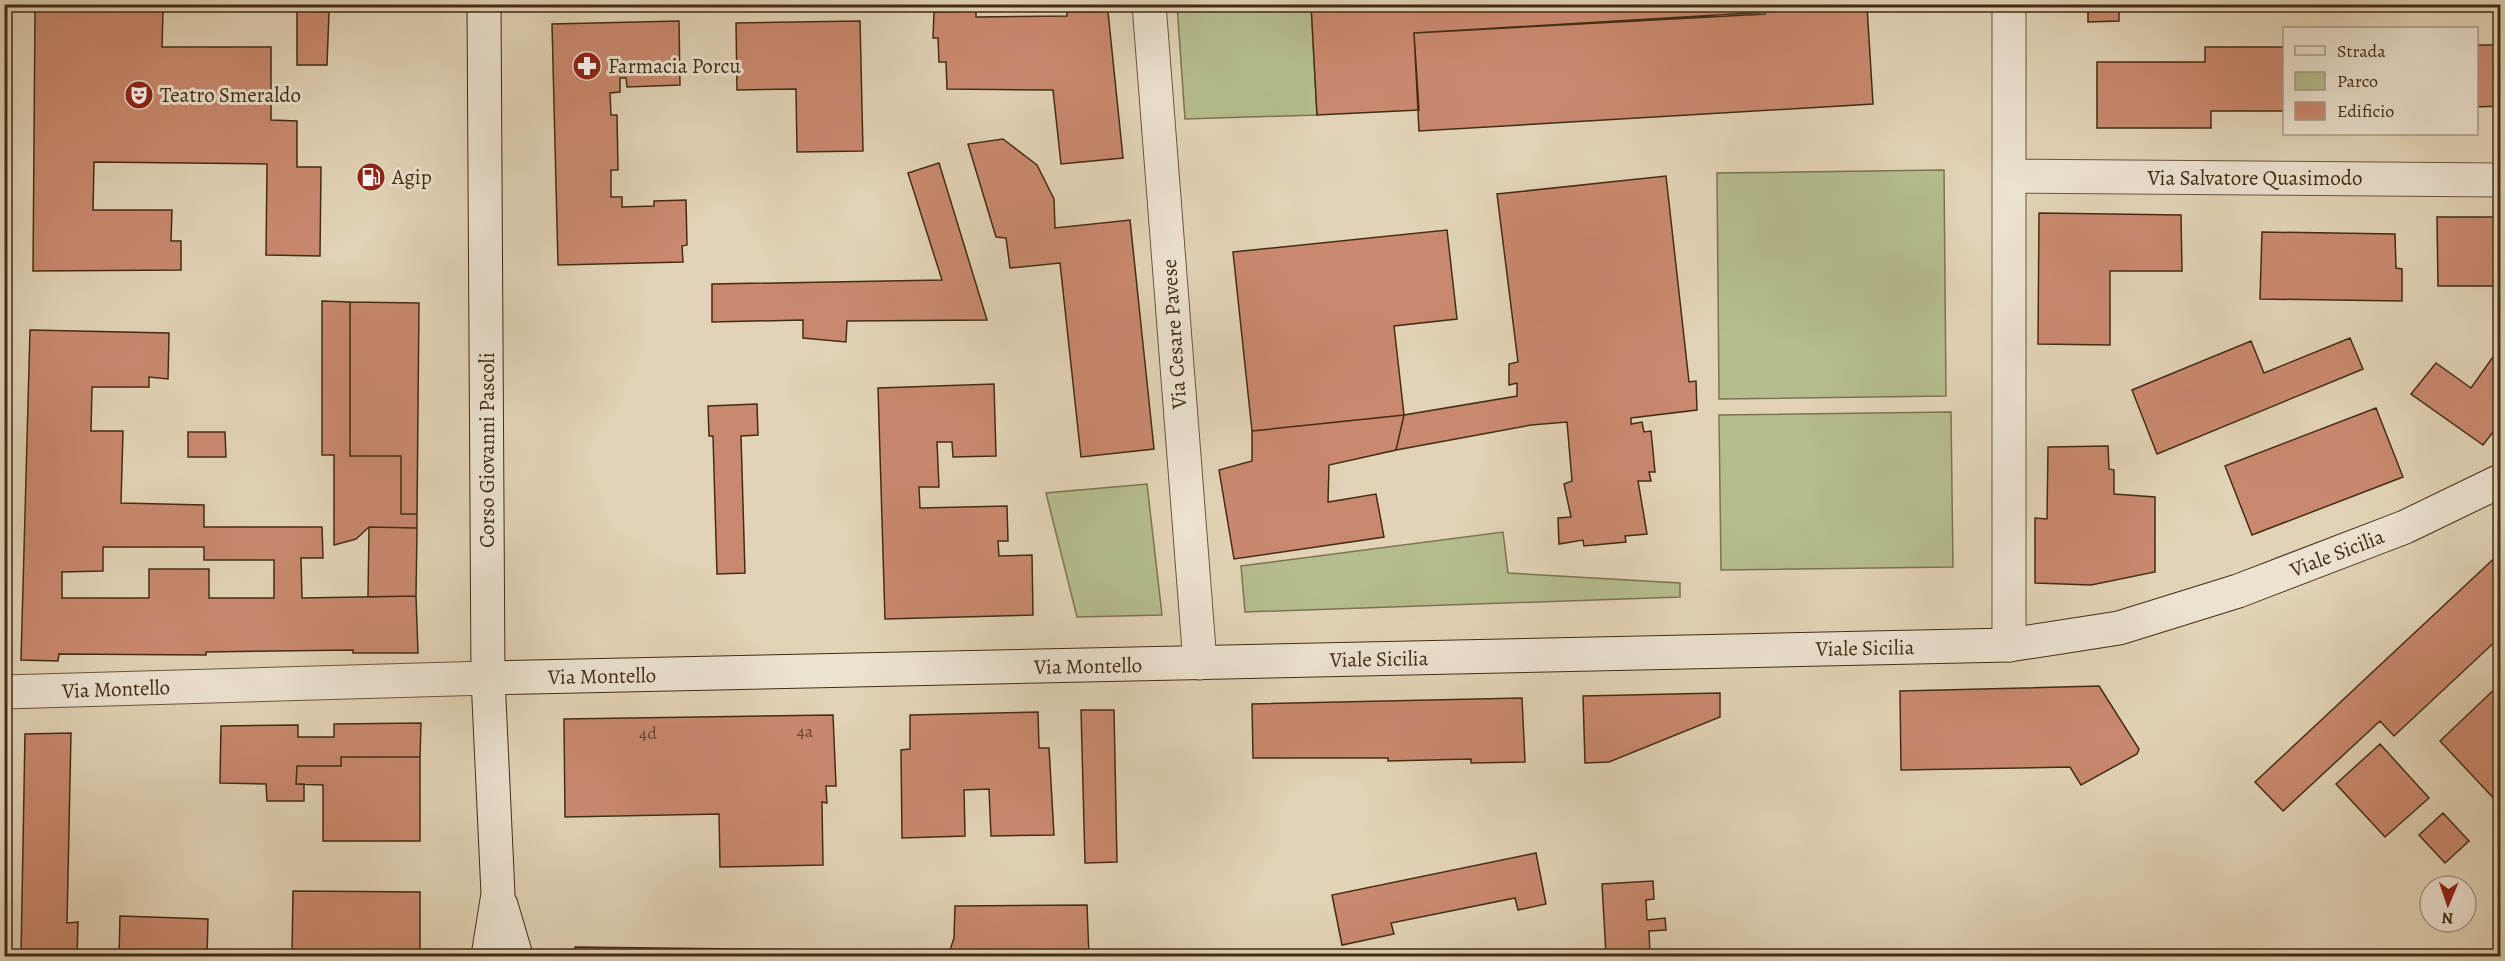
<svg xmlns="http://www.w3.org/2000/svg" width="2505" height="961" viewBox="0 0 2505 961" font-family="Alegreya,serif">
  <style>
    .green { fill: #b5bc8d; stroke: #7c7450; stroke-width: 1.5 }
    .building { fill: #ca896f; stroke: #432d14; stroke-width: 1.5; fill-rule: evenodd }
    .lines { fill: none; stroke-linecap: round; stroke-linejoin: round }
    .street-casing { stroke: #6b563c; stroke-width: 35 }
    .secondary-casing { stroke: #432d14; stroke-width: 35 }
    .street { stroke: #ece2d0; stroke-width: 33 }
    .secondary { stroke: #ece2d0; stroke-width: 33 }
    .labels { text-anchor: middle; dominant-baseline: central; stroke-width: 6; stroke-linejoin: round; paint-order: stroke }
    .number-label { font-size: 18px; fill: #65442b }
    .poi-label { font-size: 21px; fill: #432d14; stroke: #ece2d0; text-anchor: start }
    .street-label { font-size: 21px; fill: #432d14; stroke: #ece2d0 }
  </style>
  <rect width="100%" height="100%" fill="#e2d3b6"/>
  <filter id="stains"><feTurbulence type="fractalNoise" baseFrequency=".00333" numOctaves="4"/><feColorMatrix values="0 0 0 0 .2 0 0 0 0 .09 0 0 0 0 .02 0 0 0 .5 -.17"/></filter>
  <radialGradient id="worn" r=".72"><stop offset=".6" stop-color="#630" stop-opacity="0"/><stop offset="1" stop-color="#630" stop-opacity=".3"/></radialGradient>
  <path class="green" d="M1177,5H1311L1317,115L1185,119Z
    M1944,170L1946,396L1719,399L1717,173Z
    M1951,412L1953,567L1721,570L1719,415Z
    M1147,484L1162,615L1077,617L1046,493Z
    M1503,532L1508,573L1680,583V597L1245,612L1241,566Z"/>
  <path class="building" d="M1311,4H1764L1765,14L1414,33L1419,110L1317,115Z
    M2088,4H2119V21L2088,22Z
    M1867,6L1873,104L1419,131L1414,33Z
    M35,10H163L162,47H271V120L297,121V167H321L320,256L266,255L267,164L94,162L93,210H172L171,241H181V270L33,271Z
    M297,11L329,12L327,65H297Z
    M976,11V17L1067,16V12H1108L1123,158L1061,164L1053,90L947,89L946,62H939L938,38H933L934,12Z
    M679,21L680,85L627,87L626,78H620V92L610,93L611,115H617L618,170H611V197H622V207L654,206V201L686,200L687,245L682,246L683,262L558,265L552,24Z
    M860,21L863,151L797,152L796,89L737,90L736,23Z
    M2476,45H2500V106L2476,107Z
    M2205,47H2284V111H2211V128H2097V62H2205Z
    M1003,139L1037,165L1054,199L1055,228L1130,220L1154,449L1081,457L1060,263L1010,268L1006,238L996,237L968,144Z
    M939,163L987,320L847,321L846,342L803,338V320L712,322V284L942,280L908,173Z
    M1666,176L1689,382L1696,381L1697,410L1631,418V424L1642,422L1644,432L1651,431L1655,472H1649L1651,481H1638L1647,534L1625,536L1626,542L1584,546L1583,540L1559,544L1558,518L1571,517L1564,484L1572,481L1567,422L1531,425L1396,450L1404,415L1517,396V383L1509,385V364L1518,362L1497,194Z
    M2039,213L2181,215L2182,271H2110V345L2038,344Z
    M2437,217H2500V286H2438Z
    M1447,230L1457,319L1394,326L1404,415L1252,431L1233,252Z
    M2262,232L2395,234L2396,268L2402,269V301L2260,299Z
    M322,301L350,302V456H401V514H417V528L369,527L356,539L334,545V455H322Z
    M350,302L419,303L417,514H401V456H350Z
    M30,330L169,333L168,379L149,377V387H92L91,431H123L121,503L204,505V527H322L323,558H301L302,598L416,596L418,653H353V650L206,652V655L59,654L58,661L21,660ZM103,547H204V560H274V598H209V569H149V598H62V572L103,571Z
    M2350,338L2363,369L2157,454L2132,390L2251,341L2264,373Z
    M2500,347V423L2483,445L2411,394L2436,363L2471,388Z
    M994,384L996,456L953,457L952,442H937L939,487H919L920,508L1007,506L1008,541H998L999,556L1032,555L1033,615L885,619L878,388Z
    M757,404L758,435L741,436L745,573L717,574L713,436H709L708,406Z
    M2376,408L2403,477L2252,535L2225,466Z
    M1404,415L1396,450L1329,465L1328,502L1376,494L1384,537L1234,559L1219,470L1252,461V431Z
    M188,432H225L226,457H188Z
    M2108,446L2109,469L2114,470V494L2155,497V572L2091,585L2035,583V518L2047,519L2048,447Z
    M369,527L417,528L416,596L368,597Z
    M2500,553V637L2394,736L2380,721L2283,811L2255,782Z
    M2500,684V805L2440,741Z
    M2099,686L2139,749L2137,754L2081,785L2070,767L1901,770L1900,691Z
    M1720,693V717L1609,762L1585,763L1583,696Z
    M1522,698L1525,762L1471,763V759L1388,761V758H1253L1252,704Z
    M1081,710H1114L1117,862L1085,863Z
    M1038,712L1039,748H1049L1054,835L991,836L989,789L964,790L965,836L902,838L901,750L910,749V715Z
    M833,715L836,786H826L827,803L822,802L823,865L720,867L719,814L565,817L564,719Z
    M421,723L420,757H341V766H297L296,784H304V801H267L266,784L220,783L221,726L298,725V737H334V724Z
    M71,733L67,923L78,922L77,956H21L25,734Z
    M2380,744L2429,798L2385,837L2336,784Z
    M341,757H420V841H323V785L296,784L297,766H341Z
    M2443,813L2469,841L2445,863L2419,835Z
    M1536,853L1546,904L1518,910L1515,898L1391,923L1394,934L1342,945L1332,895Z
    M1653,881L1654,899L1646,900L1647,920L1665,918L1666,930L1649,931L1650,953L1606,955L1602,884Z
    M293,891L420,892V956H292Z
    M1087,905L1089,956H948L954,938L955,906Z
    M120,916L208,919L207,956H119Z
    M575,947L906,951V956H575Z
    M1572,951L1573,956H1507Z"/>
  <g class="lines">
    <g class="street-casing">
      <path id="street" d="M1149,4L1200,663
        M2009,176L2500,180
        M2009,645V4
        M4,692L488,678"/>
    </g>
    <g class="secondary-casing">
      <path id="secondary" d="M484,4L488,678L498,894L488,956
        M488,678L2009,645L2119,628L2238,591L2405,527L2500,481
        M501,905L516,956"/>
    </g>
    <use href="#street" class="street"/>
    <use href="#secondary" class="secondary"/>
  </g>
  <defs>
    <g id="pharmacy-disc" transform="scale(1.5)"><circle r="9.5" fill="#8f2418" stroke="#ece2d0"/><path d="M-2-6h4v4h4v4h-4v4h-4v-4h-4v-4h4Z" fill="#fff"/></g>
    <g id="theatre-disc" transform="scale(1.5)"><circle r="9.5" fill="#8f2418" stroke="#ece2d0"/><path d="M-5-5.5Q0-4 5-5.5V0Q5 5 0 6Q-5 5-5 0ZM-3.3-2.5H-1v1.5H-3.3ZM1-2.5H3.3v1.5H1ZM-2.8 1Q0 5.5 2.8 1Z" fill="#fff"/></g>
    <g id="fuel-disc" transform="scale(1.5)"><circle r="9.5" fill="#8f2418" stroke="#ece2d0"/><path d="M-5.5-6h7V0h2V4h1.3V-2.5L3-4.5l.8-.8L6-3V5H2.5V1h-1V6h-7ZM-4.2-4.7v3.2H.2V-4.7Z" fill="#fff"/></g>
  </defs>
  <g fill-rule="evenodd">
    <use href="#pharmacy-disc" x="587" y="66"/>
    <use href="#theatre-disc" x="139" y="95"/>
    <use href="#fuel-disc" x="371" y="177"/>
  </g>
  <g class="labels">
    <g class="number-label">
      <text x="805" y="731">4a</text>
      <text x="648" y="733">4d</text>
    </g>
    <g class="poi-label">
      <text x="608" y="66">Farmacia Porcu</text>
      <text x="160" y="95">Teatro Smeraldo</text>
      <text x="392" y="177">Agip</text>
    </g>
    <g class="street-label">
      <text x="2255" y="178">Via Salvatore Quasimodo</text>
      <text transform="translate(1174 334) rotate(-94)">Via Cesare Pavese</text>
      <text transform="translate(487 450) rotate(-90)">Corso Giovanni Pascoli</text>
      <text transform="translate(2337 553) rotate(-21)">Viale Sicilia</text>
      <text transform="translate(1865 648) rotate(-1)">Viale Sicilia</text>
      <text transform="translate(1379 659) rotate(-1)">Viale Sicilia</text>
      <text transform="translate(1088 666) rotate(-1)">Via Montello</text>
      <text transform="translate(602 676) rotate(-1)">Via Montello</text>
      <text transform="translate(116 689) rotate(-2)">Via Montello</text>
    </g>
  </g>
  <rect width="2505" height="961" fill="none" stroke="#e2d3b6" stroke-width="24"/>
  <rect x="6" y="6" width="2493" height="949" fill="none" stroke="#432d14" stroke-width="3"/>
  <rect x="12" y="12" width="2481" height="937" fill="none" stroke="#432d14" stroke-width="1.5"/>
  <rect x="2283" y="27" width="195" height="108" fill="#ece2d0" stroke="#a89a85" stroke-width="1.5"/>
  <rect x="2295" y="46" width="30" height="9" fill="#ece2d0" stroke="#a89a85" stroke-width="1.5"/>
  <text x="2337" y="57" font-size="18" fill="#432d14">Strada</text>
  <rect x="2295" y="72" width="30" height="18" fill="#b5bc8d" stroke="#a89a85" stroke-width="1.5"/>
  <text x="2337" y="87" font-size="18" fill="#432d14">Parco</text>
  <rect x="2295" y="102" width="30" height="18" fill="#ca896f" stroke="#a89a85" stroke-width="1.5"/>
  <text x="2337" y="117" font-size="18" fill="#432d14">Edificio</text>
  <g transform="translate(2448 904) rotate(182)"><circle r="28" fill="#ece2d0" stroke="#a89a85" stroke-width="1.5"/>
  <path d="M0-4.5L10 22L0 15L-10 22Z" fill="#8f2418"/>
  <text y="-9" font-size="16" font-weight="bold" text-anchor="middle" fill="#432d14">N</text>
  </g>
  <rect width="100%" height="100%" filter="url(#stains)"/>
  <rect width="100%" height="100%" fill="url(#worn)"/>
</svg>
